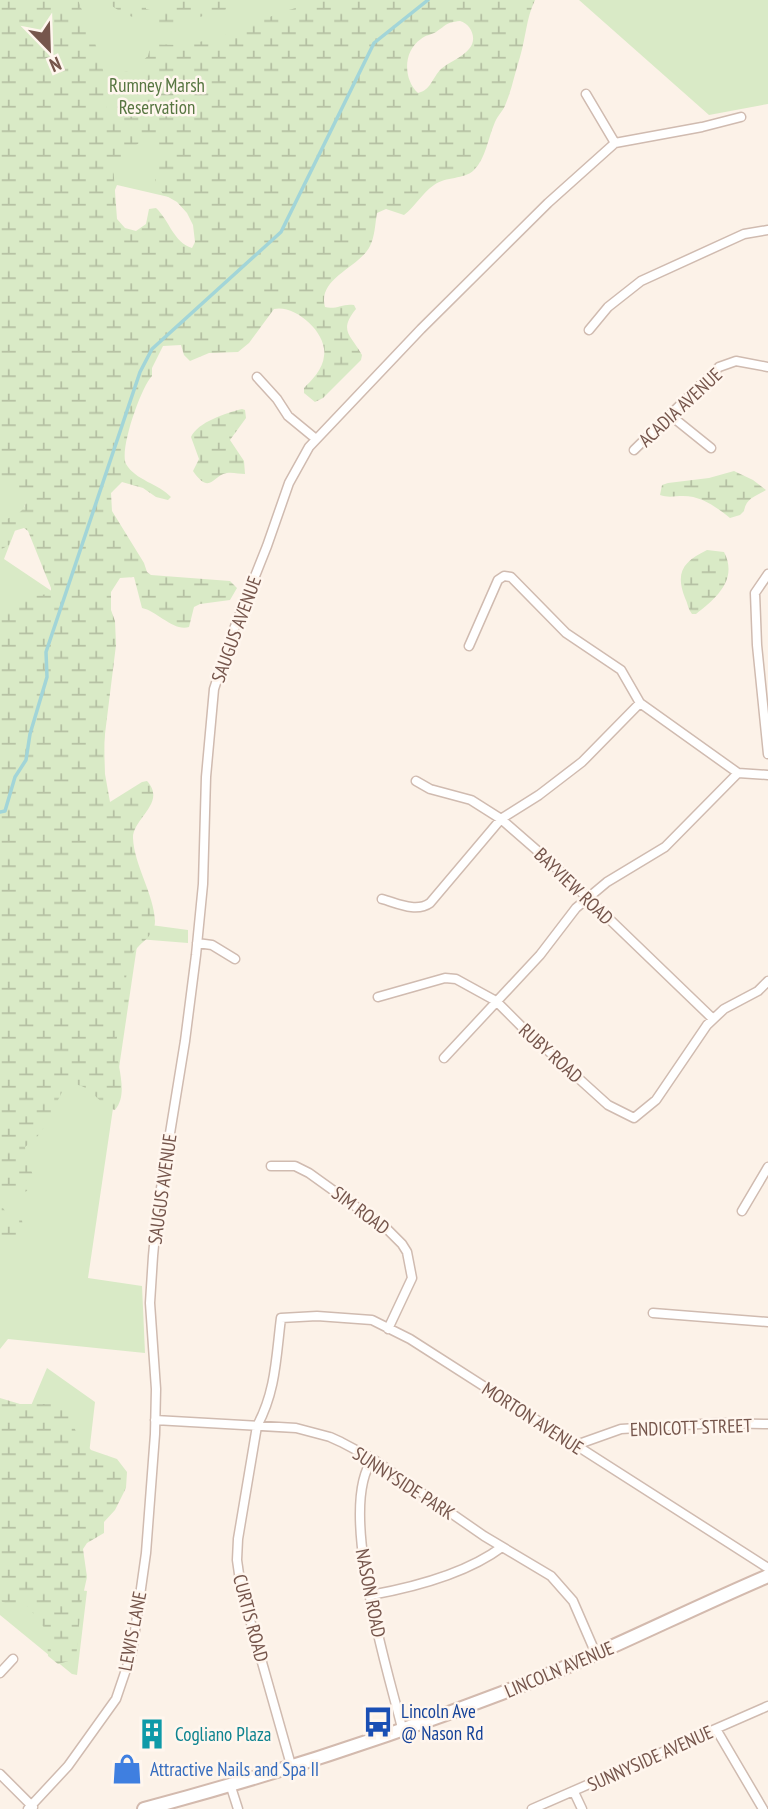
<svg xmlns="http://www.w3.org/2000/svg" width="768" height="1809" viewBox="0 0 768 1809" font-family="'PT Sans Narrow',sans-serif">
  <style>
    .green { fill: #d9eac6 }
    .wetland { fill: url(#wetland-marsh); fill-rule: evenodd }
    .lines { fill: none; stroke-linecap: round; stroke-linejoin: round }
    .stream { stroke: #a2d5d8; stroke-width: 3.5 }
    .street-casing { stroke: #d0bbb0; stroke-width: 11 }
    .secondary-casing { stroke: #d3baae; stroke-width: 16 }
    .street { stroke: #fff; stroke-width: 8 }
    .secondary { stroke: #fff; stroke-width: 12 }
    .labels { text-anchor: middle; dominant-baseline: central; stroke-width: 5; stroke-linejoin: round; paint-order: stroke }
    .park-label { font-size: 19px; fill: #577641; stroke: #fff6ee }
    .street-label { font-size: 19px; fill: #76564c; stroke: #fff6ee }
    .transit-label { font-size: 19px; fill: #164399; stroke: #fff6ee; text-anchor: start }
    .culture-label { font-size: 19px; fill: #0d838f; stroke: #fff6ee; text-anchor: start }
    .shop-label { font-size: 19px; fill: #366cbe; stroke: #fff6ee; text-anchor: start }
  </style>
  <defs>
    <pattern id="wetland-marsh" width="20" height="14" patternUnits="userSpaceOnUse" patternTransform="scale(1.75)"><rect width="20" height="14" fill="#d9eac6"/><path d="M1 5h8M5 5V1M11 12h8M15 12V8" fill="none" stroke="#b5c0a3"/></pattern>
  </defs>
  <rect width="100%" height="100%" fill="#fcf2e8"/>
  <path class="green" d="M0,0H363L186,201L117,185L103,219L33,484L4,559L108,629L99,918L188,930V943L138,939L88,1278L142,1286L145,1353L8,1339L0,1349Z
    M579,0H768V104L709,115Z
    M47,1368L95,1402L80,1532L47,1586L87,1591L77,1675L72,1674L0,1615V1421L19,1434Z"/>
  <path class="wetland" d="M0,0H78L99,54L106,82L105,101L108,115L115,116L118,105L141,101V97C127,87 121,95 123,72L127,71L135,79L139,75L141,62L148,56L151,44L182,45L215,39L282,12L323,0H535C526,19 526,37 520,57C515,72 512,89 506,103C504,110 498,115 495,122C488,138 486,158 474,170C464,180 446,176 434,185C422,193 415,207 404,215L386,209L377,213C375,224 375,236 370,246C359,268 317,278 325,307C336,310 343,303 354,305L356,309C338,331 351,335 362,355L361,360L323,398L315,402L304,393V388C312,380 323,369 324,356C328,333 295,304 274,309L249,343L238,352L209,353L190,361L184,355L181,345L163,346L152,368V376C141,387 119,450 126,464C135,480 159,484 171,497L168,500L156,497L143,488L122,482L111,493L112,511L144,563L147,572L151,575L230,581L237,588L230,600L200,604L194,607L189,627C174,632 157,611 142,608L134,577L120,578L111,592V610L115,621L116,645L104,742L105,774L110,802L142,782L147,781C167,803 133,818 133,838C134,865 154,894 155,921C155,937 139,942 132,955C129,962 125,977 126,986C127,993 129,989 129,996C128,1010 119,1024 117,1037C113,1059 131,1091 115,1110C98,1106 85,1074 64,1088L45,1126L37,1137L25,1147C25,1162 36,1172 33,1188L8,1200L3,1208L10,1218L22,1220L23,1229L14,1241L0,1250V606L26,596L51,594V588L28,531L24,528L14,531L9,545L0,550V520C10,520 31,510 24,497C19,489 7,487 0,482ZM460,21C471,24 478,39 469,49C463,57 449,62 441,69C432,78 431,90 418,93C403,79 403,51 421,39C425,35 431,35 436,32C448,24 445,23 460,21ZM145,140L152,143L160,156L155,179L156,184L163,194L177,202L187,213L193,225L195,242L192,248C174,243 169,220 156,208L149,209L146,224L136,231L125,228L117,219L113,164L136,145Z
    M103,0H146V9L154,11L159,9L158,0H251L222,11L166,26L156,25L124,14Z
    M242,409L245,410L246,418L230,440L244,461L245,474C240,474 232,472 227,473C213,475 210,496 193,471L199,459L191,437C198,422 226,413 242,409Z
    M734,471L753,480L766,490C756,496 746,498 744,511L740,515L730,518C716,507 702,496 683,496C675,496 668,498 660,495L662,485L668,483L709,478Z
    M707,550L724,552C738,579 717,598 696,614H692C688,609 688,604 685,598C675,572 683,562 707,550Z
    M0,1398L20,1404H62L69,1411L76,1432L91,1450L117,1459L127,1472L126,1488L115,1510L104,1522V1533L87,1543L83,1549L87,1577L81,1604L76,1659L58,1664L48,1656L47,1634L41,1622L25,1604L22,1602L11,1605L0,1601Z"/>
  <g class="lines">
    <path class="stream" d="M0,812L5,811L15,777L26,760L30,734L47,677L46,652L140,372L152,349L281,232L374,43L428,0"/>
    <g class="street-casing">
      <path id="street" d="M586,94L615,143
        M589,330L608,307L641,281L744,234L768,230
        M257,377L277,399L288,416L316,439
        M670,415L711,448
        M634,450L719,367L736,361L768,367
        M768,574L755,593L757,645L768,754
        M469,646L498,580L504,576L511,577L566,633L621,670L640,703L738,773L768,775
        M416,781L430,789L471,800L501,819L548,860L713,1019
        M382,899C397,903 416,913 430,903L501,819L539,795L582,762L640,703
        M197,943L212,945L235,959
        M378,997L445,978L456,979L496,1001L524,1029L608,1105L634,1118L656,1100L707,1025L724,1009L758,991L768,981
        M444,1058L540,955L576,908L607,882L665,847L738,773
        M271,1166H295L309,1173L387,1229L402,1244L407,1252L412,1278L388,1329
        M742,1211L768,1167
        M653,1313L768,1322
        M155,1420L296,1428L330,1437L341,1442L373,1459L484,1536L551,1576L573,1601L596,1654
        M576,1445L621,1429L717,1423L768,1424
        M373,1459C336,1506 388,1671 402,1728
        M371,1595C415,1587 466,1574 502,1547
        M0,1673L13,1659
        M716,1729L763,1809
        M291,1765L241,1588L237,1560L238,1539L257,1426C276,1391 276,1357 281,1318L317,1316L372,1320L410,1339L768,1568
        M0,1774L33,1807
        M230,1784L238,1809
        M574,1792L582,1809
        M28,1809L68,1766L116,1699L132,1652L146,1553L155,1434L156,1389L150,1303L153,1256L157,1213L185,1041L196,955L203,884L206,777L214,689L232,634L267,546L289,483L309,447L421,329L548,203L615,143L702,127L741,117
        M532,1809L768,1706"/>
    </g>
    <g class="secondary-casing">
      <path id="secondary" d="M144,1809C265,1777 385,1738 502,1693C592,1659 679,1614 768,1576"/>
    </g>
    <use href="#street" class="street"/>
    <use href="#secondary" class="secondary"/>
  </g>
  <defs>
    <g id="bus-bare" transform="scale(2.415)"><path d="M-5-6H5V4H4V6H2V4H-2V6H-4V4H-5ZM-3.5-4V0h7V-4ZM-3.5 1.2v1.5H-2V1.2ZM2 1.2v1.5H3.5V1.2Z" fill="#1a4fb4" stroke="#fff6ee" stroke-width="2.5" paint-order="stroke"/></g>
    <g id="building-bare" transform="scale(2.415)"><path d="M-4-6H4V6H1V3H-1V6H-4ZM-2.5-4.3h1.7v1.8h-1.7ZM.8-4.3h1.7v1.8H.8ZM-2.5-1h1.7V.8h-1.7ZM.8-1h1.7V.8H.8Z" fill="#0f9aa8" stroke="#fff6ee" stroke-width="2.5" paint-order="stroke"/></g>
    <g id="shop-bare" transform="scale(2.415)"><path d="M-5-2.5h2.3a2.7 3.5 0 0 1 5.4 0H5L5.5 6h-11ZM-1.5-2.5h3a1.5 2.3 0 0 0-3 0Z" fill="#3f7fe0" stroke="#fff6ee" stroke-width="2.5" paint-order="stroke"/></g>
  </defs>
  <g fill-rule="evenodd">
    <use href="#bus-bare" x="378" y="1722"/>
    <use href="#building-bare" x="152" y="1734"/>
    <use href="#shop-bare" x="127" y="1769"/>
  </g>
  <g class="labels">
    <g class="park-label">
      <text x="157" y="85">Rumney Marsh<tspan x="157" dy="22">Reservation</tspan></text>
    </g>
    <g class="street-label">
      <text transform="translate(680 407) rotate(-43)">ACADIA AVENUE</text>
      <text transform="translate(236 629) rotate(-70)">SAUGUS AVENUE</text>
      <text transform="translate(574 886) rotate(44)">BAYVIEW ROAD</text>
      <text transform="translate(551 1053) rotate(42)">RUBY ROAD</text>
      <text transform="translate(162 1189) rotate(-82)">SAUGUS AVENUE</text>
      <text transform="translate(361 1210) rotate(37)">SIM ROAD</text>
      <text transform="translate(533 1418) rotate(33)">MORTON AVENUE</text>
      <text transform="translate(691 1427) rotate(-2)">ENDICOTT STREET</text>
      <text transform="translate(404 1483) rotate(33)">SUNNYSIDE PARK</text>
      <text transform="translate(371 1593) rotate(79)">NASON ROAD</text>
      <text transform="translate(251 1618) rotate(75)">CURTIS ROAD</text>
      <text transform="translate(132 1631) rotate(-79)">LEWIS LANE</text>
      <text transform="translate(559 1669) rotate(-23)">LINCOLN AVENUE</text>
      <text transform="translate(650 1758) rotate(-24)">SUNNYSIDE AVENUE</text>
    </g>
    <g class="transit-label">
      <text x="401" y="1711">Lincoln Ave<tspan x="401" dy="22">@ Nason Rd</tspan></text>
    </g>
    <g class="culture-label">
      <text x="175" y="1734">Cogliano Plaza</text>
    </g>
    <g class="shop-label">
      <text x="150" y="1769">Attractive Nails and Spa II</text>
    </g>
  </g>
  <g transform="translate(49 49) rotate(157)" stroke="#fff6ee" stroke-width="5" paint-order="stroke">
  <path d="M0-5L12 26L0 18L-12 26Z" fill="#76564c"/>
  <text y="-10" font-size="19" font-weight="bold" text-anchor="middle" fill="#76564c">N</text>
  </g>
</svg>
